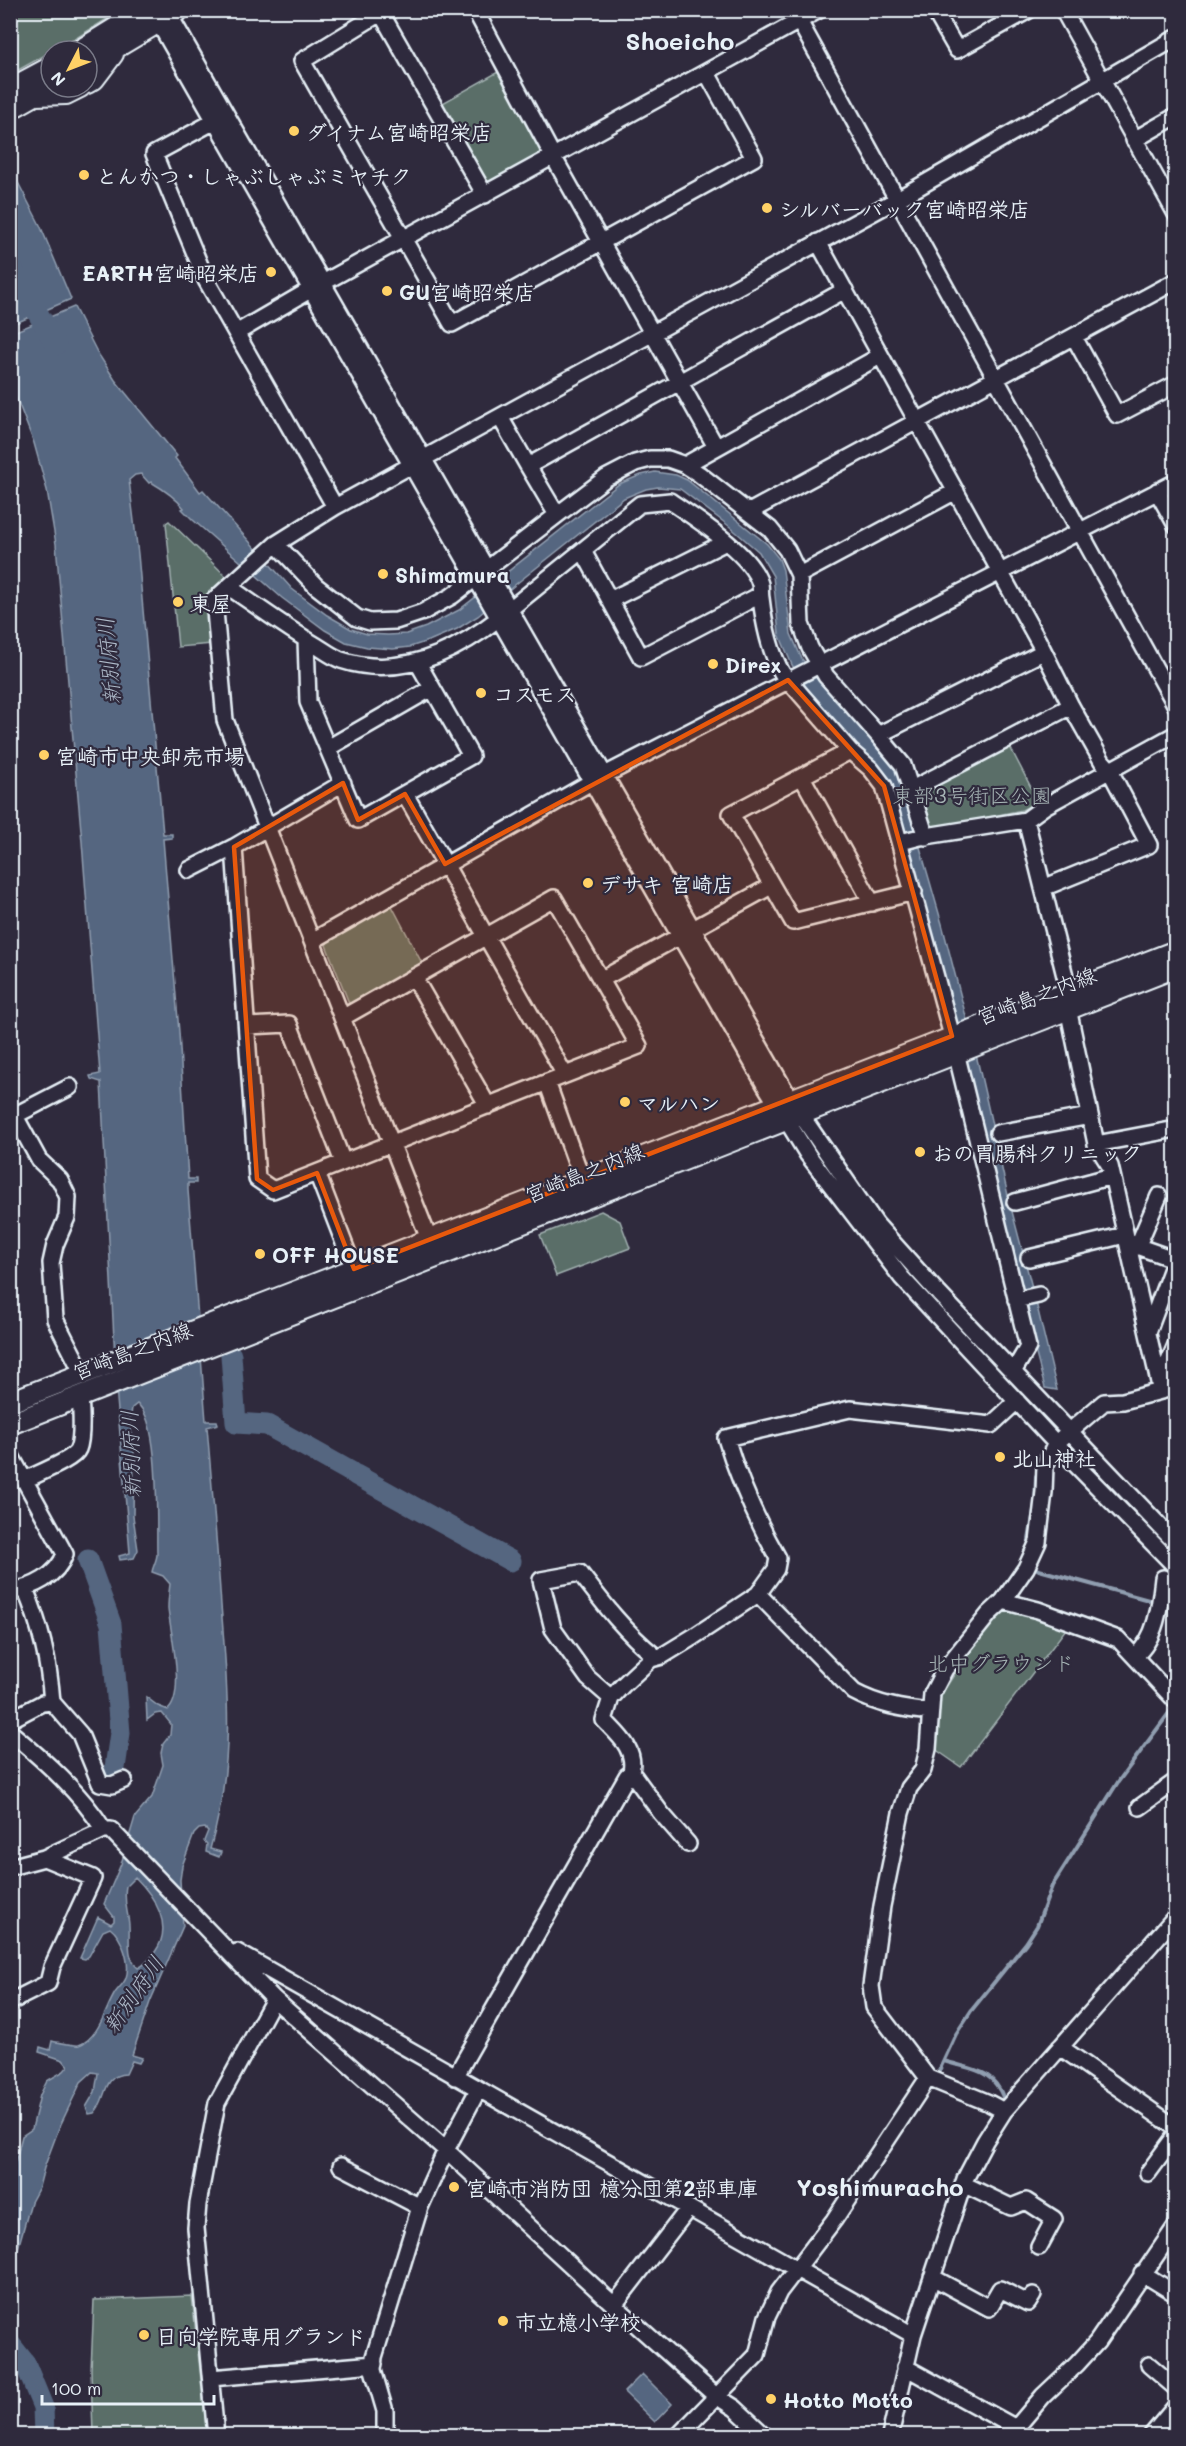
<svg xmlns="http://www.w3.org/2000/svg" width="1186" height="2446" viewBox="0 0 1186 2446" font-family="Mali,'Klee One',sans-serif">
  <style>
    .green { fill: #5a6e68; stroke: #a1b0b0; stroke-width: 1.5 }
    .water { fill: #556680; stroke: #909eb0; stroke-width: 1.5; fill-rule: evenodd }
    .lines { fill: none; stroke-linecap: round; stroke-linejoin: round }
    .stream { stroke: #909eb0; stroke-width: 4 }
    .river { stroke: #556680; stroke-width: 21 }
    .minor-casing { stroke: #e8f1f8; stroke-width: 20 }
    .major-casing { stroke: #e8f1f8; stroke-width: 24 }
    .minor { stroke: #2f2a3d; stroke-width: 15 }
    .major { stroke: #2f2a3d; stroke-width: 20 }
    .marked { fill: #e8590c; fill-opacity: 0.2; stroke: #e8590c; stroke-width: 4.5; stroke-linejoin: round }
    .poi-dot { fill: #ffd166; stroke: #2f2a3d; stroke-width: 2 }
    .labels { text-anchor: middle; dominant-baseline: central; stroke-width: 4.5; stroke-linejoin: round; paint-order: stroke }
    .poi-label { font-size: 21px; font-weight: bold; fill: #e8f1f8; stroke: #2f2a3d; text-anchor: start }
    .park-label { font-size: 21px; fill: #a8b6b7; stroke: #2f2a3d }
    .street-label { font-size: 21px; fill: #e8f1f8; stroke: #2f2a3d }
    .water-label { font-size: 22px; font-style: italic; fill: #adb9c8; stroke: #2f2a3d }
    .quarter-label { font-size: 24px; font-weight: bold; fill: #e8f1f8; stroke: #2f2a3d }
  </style>
  <rect width="100%" height="100%" fill="#2f2a3d"/>
  <filter id="ink" filterUnits="userSpaceOnUse"><feTurbulence type="fractalNoise" baseFrequency=".0167" numOctaves="2"/><feDisplacementMap in="SourceGraphic" scale="12" xChannelSelector="R" yChannelSelector="G"/><feConvolveMatrix kernelMatrix="1 2 1 2 8 2 1 2 1" color-interpolation-filters="sRGB"/></filter>
  <g filter="url(#ink)">
    <path class="green" d="M11,10H120V11L78,37L11,74Z
      M498,72L543,152L490,182L485,181L441,104Z
      M169,521L228,578L209,595L212,644L178,647L166,523Z
      M1009,745L1038,801L1022,810L936,828L928,824L920,795L923,789Z
      M391,904L424,967L353,1006L349,1003L326,945L328,942Z
      M601,1211L620,1221L630,1248L556,1276L540,1235Z
      M1006,1609L1069,1625L961,1767L935,1749L939,1698L976,1641Z
      M192,2296L207,2435H93L91,2370L94,2300Z"/>
    <path class="water" d="M11,169L40,225L71,299L11,325Z
      M74,307L97,352L115,380L177,456L175,458L200,492L203,490L292,589L327,615L351,629L367,634L388,635L406,634L426,627L459,610L619,484L641,475L655,472L676,475L687,480L767,544L779,559L783,570L791,634L802,659L899,774L942,924L978,1063L1009,1200L1034,1295L1021,1298L891,783L807,688L792,665L779,634L773,576L759,552L729,526L680,489L658,487L646,489L624,498L516,584L478,616L457,629L431,640L410,647L393,649L367,647L346,642L325,630L282,598L193,520L182,509L184,508C175,497 163,489 151,482L149,483L141,474L135,475L129,480L138,554L163,834H172V838L163,839L179,1032L188,1179H196V1183H188V1190L206,1421H217L218,1424L207,1427C212,1486 217,1545 221,1605C228,1690 235,1765 210,1849L221,1852L219,1857L206,1852L207,1844L204,1841L208,1831L205,1828L199,1829L194,1834L182,1866L180,1880L183,1926L150,2002L132,2055L142,2058L139,2063L132,2061L126,2074C101,2075 108,2100 94,2113L89,2114L86,2107L95,2092L98,2073L92,2072L81,2082L59,2128L44,2168L39,2187L31,2202L11,2273V2179L22,2136L32,2129L40,2095L47,2081L64,2071L68,2066L63,2060L39,2052L40,2047L50,2050L52,2041C56,2042 76,2046 79,2045C99,2038 105,2009 115,1993C118,1988 124,1984 126,1978C131,1963 122,1937 110,1928L103,1931L89,1956L85,1959L80,1958L98,1917L111,1924L114,1921V1917L104,1904L121,1864L135,1817L152,1797L163,1765L161,1753L163,1744L170,1735L171,1724L162,1713L155,1714L147,1720L146,1697L158,1706L168,1710C186,1694 170,1630 168,1608C168,1600 169,1592 170,1584L163,1576L152,1572C153,1566 157,1560 157,1554C156,1526 161,1419 137,1404L132,1408L130,1422L134,1453L133,1516L138,1550L134,1558L120,1560L119,1556L130,1553L117,1399L101,1082L91,1079L90,1076L100,1074L82,842L56,544L47,490L34,443L11,384V333ZM135,1877C155,1897 174,1926 155,1952C150,1959 145,1965 138,1968C126,1958 130,1940 129,1925C128,1911 123,1901 126,1886Z
      M1035,1298L1057,1390L1045,1388L1022,1301Z
      M642,2374L672,2404L655,2422L624,2392Z"/>
    <g class="lines">
      <path class="stream" d="M1027,1552L1035,1504L1036,1476
        M1031,1565L1039,1570L1156,1602
        M1163,1604L1176,1610
        M944,2061C973,2070 992,2068 1004,2099
        M939,2071L956,2034L971,2011L1026,1943L1037,1926L1052,1886L1118,1782L1175,1705"/>
      <path class="river" d="M10,265L56,345
        M231,1355L236,1423L267,1425L351,1472
        M356,1475L511,1561
        M88,1560L111,1624L120,1733L114,1775
        M10,2344L25,2363L43,2407L44,2436"/>
      <g class="minor-casing">
        <path id="minor" d="M155,10L159,23L765,1085L808,1155L902,1278L1076,1465L1176,1567
          M162,10L170,16L207,81L790,1099L876,1224L939,1294L1176,1543
          M385,10L302,61L452,324L754,158L707,73
          M475,10L554,158L716,447
          M793,10L1176,706
          M934,10L957,50L1029,10
          M1063,10L1176,214
          M381,13L485,195
          M213,122L154,154L206,280L335,507
          M1134,140L1176,116
          M818,242L1041,646L1071,706L1102,761L1109,769L1149,845L1043,888
          M236,333L310,290L819,10
          M1074,337L1117,415L1176,384
          M500,417L528,466
          M685,465L880,356
          M1157,491L1176,525
          M749,512L1176,281
          M557,515L606,478L635,463L650,459H668L685,465L699,474L770,529L787,550L799,575L801,624L810,648L826,676L878,735
          M276,544L316,586L357,618L370,622L396,621L423,612L452,596L557,515L528,466L845,290
          M583,551L641,657L760,595
          M799,575L956,491
          M229,587C258,607 287,628 317,646C325,651 333,657 341,660C399,679 453,654 499,618
          M610,600L726,542
          M510,609L640,504L670,501C695,518 752,554 760,584C761,588 760,594 761,598C764,624 769,650 782,673L850,751L871,769L884,786L952,1036L1028,1347L1013,1372
          M306,639L308,702L358,820L471,756L418,663
          M328,748L432,688
          M850,751L731,814L793,922L914,892
          M802,777L872,903
          M912,789L1071,706
          M405,794L565,1075
          M1026,820L1069,992
          M926,837L903,765L878,735L1043,652
          M901,842L920,837L1026,820L1045,806L1176,734
          M189,870L234,847
          M693,929L771,886
          M312,941L593,781L1176,482
          M415,979L488,1106
          M602,979L680,936
          M1068,1008L1096,1144L1110,1166L1161,1391
          M342,1018L554,898L639,1046L273,1190L257,1179L234,847L343,783
          M247,1026L289,1024L343,1162
          M547,1082L582,1179
          M15,1116L39,1160L60,1180L68,1197L67,1217L55,1245L51,1263L55,1319L83,1374
          M10,1118L70,1087
          M998,1133L1090,1116
          M1096,1144L1176,1129
          M317,1173L354,1269
          M1015,1202L1112,1176
          M429,1239L225,720L214,600L276,544L335,507L896,200L1176,38
          M1128,1243L1176,1260
          M1138,1245L1159,1196
          M1029,1258L1125,1235
          M1016,1300L1039,1295
          M1148,1332L1175,1260
          M1159,1384L1176,1345
          M10,1454L65,1554C57,1576 33,1588 10,1591
          M25,1480C36,1474 74,1460 78,1449C83,1437 81,1409 80,1396
          M758,1594L854,1692C878,1705 903,1709 930,1712
          M1003,1601L1038,1610L1118,1639L1176,1701
          M1135,1656C1157,1638 1160,1604 1163,1578
          M611,1698L588,1678L553,1629L541,1580L580,1573C603,1603 625,1632 655,1656
          M52,1702L80,1734L100,1783L112,1785L124,1780
          M10,1720L42,1703L52,1702C49,1661 41,1626 25,1589
          M10,1732C45,1761 80,1792 104,1830H111L274,1999L446,2150L614,2305L716,2396L735,2408L765,2436
          M631,1772L661,1813L688,1844
          M1140,1807L1176,1781
          M10,1867L44,1858L104,1830
          M237,1952L913,2335
          M10,2002L48,1983L52,1967L93,1878L44,1858
          M1060,2047L1176,2128
          M455,2077L627,1776L631,1772C636,1749 619,1736 604,1720L611,1698L623,1685L651,1659L662,1656L693,1637L758,1594L776,1569L778,1558C756,1519 739,1481 726,1438L850,1409L991,1425L1017,1401
          M1004,2111L989,2103L928,2078L874,2007L871,1986L882,1906L901,1813L909,1788L923,1770L928,1749L932,1694L945,1669L989,1614L1003,1601L1026,1568L1038,1542L1044,1492L1045,1466L1056,1443L1104,1402L1123,1401L1176,1387
          M341,2166L420,2207
          M1148,2173L1176,2135
          M963,2184L1011,2207L1026,2201L1054,2219L1039,2247
          M1142,2273L1176,2294
          M932,2277L989,2308L1000,2289L1028,2303L1033,2295
          M614,2305L688,2209
          M1149,2365L1176,2388
          M905,2367L1016,2428L1043,2396L1077,2364L1097,2342L1176,2226
          M211,2378L374,2364
          M216,2436L196,2228L198,2204L217,2103L274,1999
          M385,2436V2411L373,2370L374,2357L420,2207L446,2150L478,2090
          M678,2436L757,2355L767,2317L779,2292L834,2220L928,2078
          M890,2436L913,2335L965,2179L985,2141L1004,2111L1176,1916
          M1151,2436L1176,2406"/>
      </g>
      <g class="major-casing">
        <path id="major" d="M79,51L145,10
          M87,65L179,10
          M87,83L94,79L113,54
          M10,89L51,67
          M36,95L66,94L80,87
          M10,109L51,86
          M10,1402L1176,951
          M10,1424L1176,967"/>
      </g>
      <use href="#minor" class="minor"/>
      <use href="#major" class="major"/>
    </g>
  </g>
  <path class="marked" d="M788,680L884,786L952,1036L354,1269L317,1173L273,1190L257,1179L234,847L343,783L358,820L405,794L445,864Z"/>
  <g class="poi-dot">
    <circle cx="294" cy="131" r="6"/>
    <circle cx="84" cy="175" r="6"/>
    <circle cx="767" cy="208" r="6"/>
    <circle cx="271" cy="272" r="6"/>
    <circle cx="387" cy="291" r="6"/>
    <circle cx="383" cy="574" r="6"/>
    <circle cx="178" cy="602" r="6"/>
    <circle cx="713" cy="664" r="6"/>
    <circle cx="481" cy="693" r="6"/>
    <circle cx="44" cy="755" r="6"/>
    <circle cx="588" cy="883" r="6"/>
    <circle cx="625" cy="1102" r="6"/>
    <circle cx="920" cy="1152" r="6"/>
    <circle cx="260" cy="1254" r="6"/>
    <circle cx="1000" cy="1457" r="6"/>
    <circle cx="454" cy="2187" r="6"/>
    <circle cx="503" cy="2321" r="6"/>
    <circle cx="144" cy="2335" r="6"/>
    <circle cx="771" cy="2399" r="6"/>
  </g>
  <g class="labels">
    <g class="poi-label">
      <text x="306" y="131">ダイナム宮崎昭栄店</text>
      <text x="96" y="175">とんかつ・しゃぶしゃぶミヤチク</text>
      <text x="779" y="208">シルバーバック宮崎昭栄店</text>
      <text x="259" y="272" text-anchor="end">EARTH宮崎昭栄店</text>
      <text x="399" y="291">GU宮崎昭栄店</text>
      <text x="395" y="574">Shimamura</text>
      <text x="190" y="602">東屋</text>
      <text x="725" y="664">Direx</text>
      <text x="493" y="693">コスモス</text>
      <text x="56" y="755">宮崎市中央卸売市場</text>
      <text x="600" y="883">デサキ 宮崎店</text>
      <text x="637" y="1102">マルハン</text>
      <text x="932" y="1152">おの胃腸科クリニック</text>
      <text x="272" y="1254">OFF HOUSE</text>
      <text x="1012" y="1457">北山神社</text>
      <text x="466" y="2187">宮崎市消防団 檍分団第2部車庫</text>
      <text x="515" y="2321">市立檍小学校</text>
      <text x="156" y="2335">日向学院専用グランド</text>
      <text x="783" y="2399">Hotto Motto</text>
    </g>
    <g class="park-label">
      <text x="972" y="794">東部3号街区公園</text>
      <text x="1001" y="1662">北中グラウンド</text>
    </g>
    <g class="street-label">
      <text transform="translate(1036 995) rotate(-21)">宮崎島之内線</text>
      <text transform="translate(584 1172) rotate(-22)">宮崎島之内線</text>
      <text transform="translate(132 1350) rotate(-21)">宮崎島之内線</text>
    </g>
    <g class="water-label">
      <text transform="translate(108 661) rotate(-95)">新別府川</text>
      <text transform="translate(130 1454) rotate(-92)">新別府川</text>
      <text transform="translate(133 1994) rotate(-55)">新別府川</text>
    </g>
    <g class="quarter-label">
      <text x="680" y="40">Shoeicho</text>
      <text x="880" y="2186">Yoshimuracho</text>
    </g>
  </g>
  <rect width="1186" height="2446" fill="none" stroke="#2f2a3d" stroke-width="36"/>
  <rect x="18" y="18" width="1150" height="2410" fill="none" stroke="#e8f1f8" stroke-width="2" filter="url(#ink)"/>
  <g transform="translate(69 69) rotate(228)"><circle r="28" fill="#2f2a3d" stroke="#797a88" stroke-width="1.5"/>
  <path d="M0-4.5L10 22L0 15L-10 22Z" fill="#ffd166"/>
  <text y="-9" font-size="16" font-weight="bold" text-anchor="middle" fill="#e8f1f8">N</text>
  </g>
  <path d="M42 2395v9h172v-9" fill="none" stroke="#e8f1f8" stroke-width="3"/>
  <text x="51" y="2395" font-size="18" fill="#e8f1f8" stroke="#2f2a3d" stroke-width="4.5" paint-order="stroke">100 m</text>
</svg>
